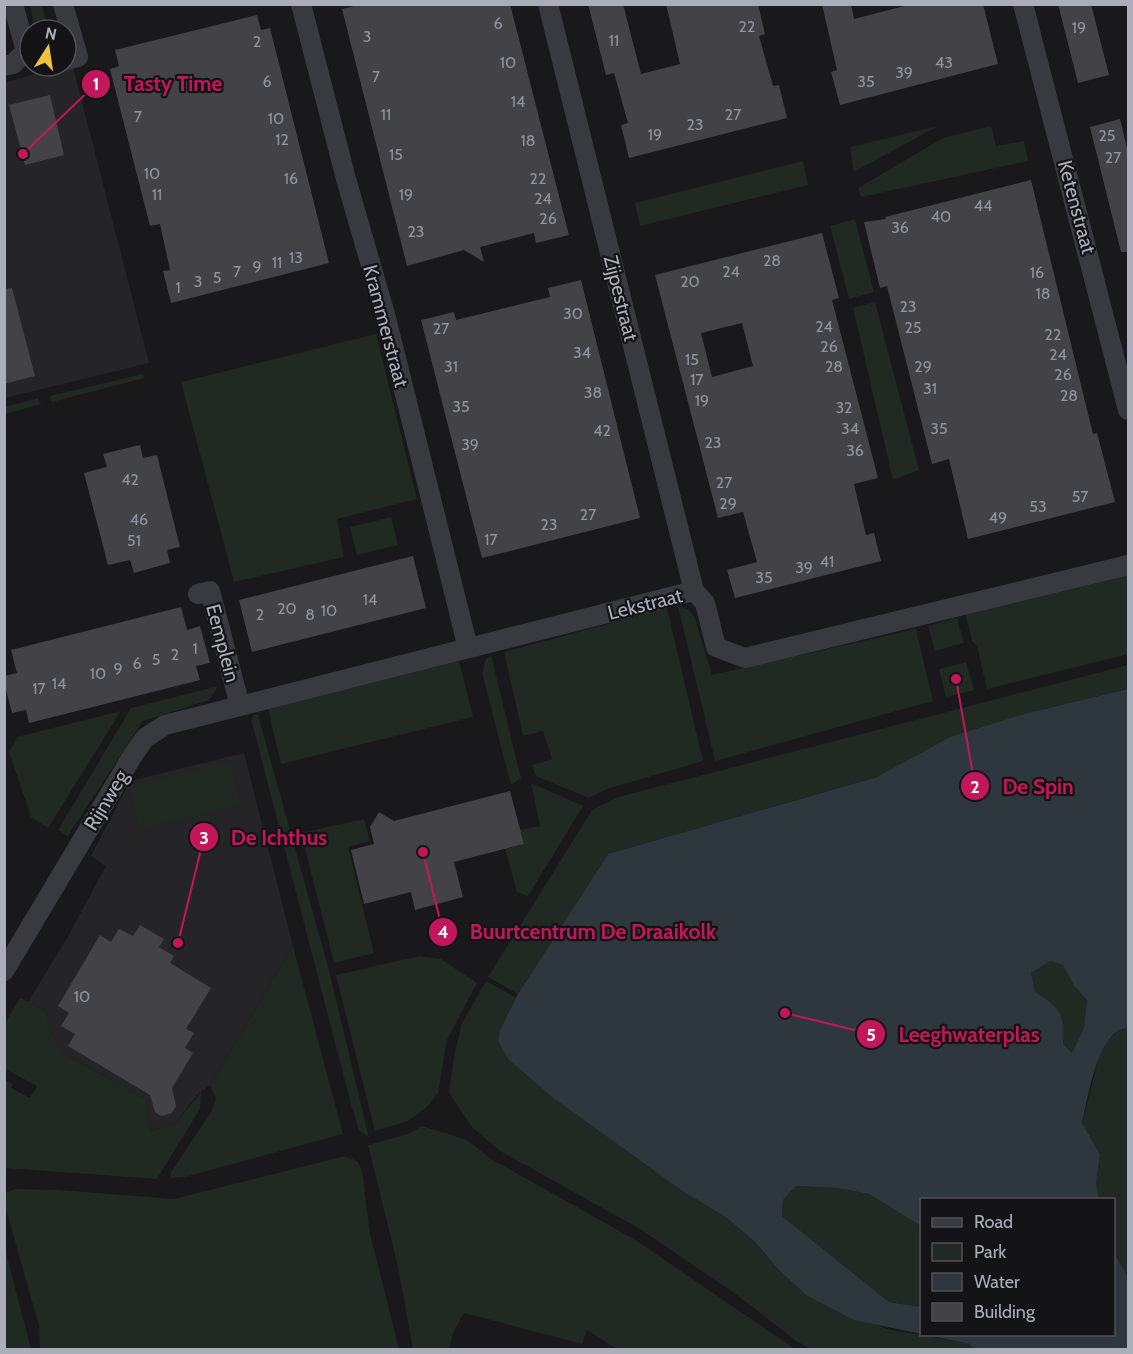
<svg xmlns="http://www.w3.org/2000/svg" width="1133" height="1354" viewBox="0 0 1133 1354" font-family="Cabin,sans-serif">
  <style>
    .built { fill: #252427 }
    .green { fill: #202922 }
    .water { fill: #2e363e; fill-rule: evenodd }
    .building { fill: #434347; fill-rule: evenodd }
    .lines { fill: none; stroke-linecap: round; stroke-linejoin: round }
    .minor { stroke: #393a3f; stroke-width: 20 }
    .labels { text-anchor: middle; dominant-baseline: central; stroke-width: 4.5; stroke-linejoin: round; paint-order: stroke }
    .number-label { font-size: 16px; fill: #91939d }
    .street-label { font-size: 20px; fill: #abaeba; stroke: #141316 }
    .leader { fill: none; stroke: #c2185b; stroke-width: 2 }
    .callout-dot { fill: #c2185b; stroke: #141316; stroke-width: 2 }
    .mark-label { font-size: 18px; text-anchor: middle; font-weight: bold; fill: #fff }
    .callout-label { font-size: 21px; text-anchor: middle; font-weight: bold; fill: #c2185b; stroke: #141316; stroke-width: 4.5; stroke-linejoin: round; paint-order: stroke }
  </style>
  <rect width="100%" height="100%" fill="#19181a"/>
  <path class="built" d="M72,63L149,363L5,398L4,83Z
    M244,753L293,946L210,1085L198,1094L175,1124L151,1131L146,1099L68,1056L60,1049L50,1030L45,1010L28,1002L66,940L106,866L91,856L130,781Z"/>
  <path class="green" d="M30,5H42L49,30H35Z
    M938,126L854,172L850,147Z
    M991,126L996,146L1024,141L1028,161L861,197L858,188L943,138Z
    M803,161L808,185L640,226L635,203Z
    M855,219L874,292L849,299L830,226Z
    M875,302L919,470L893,480L853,308Z
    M376,334L417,499L337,519L344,557L234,582L181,382Z
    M143,374L144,378L52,402L50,396Z
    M38,398L41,404L5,414V407Z
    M391,517L398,545L357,555L350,527Z
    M1128,570V654L987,689L977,646L972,641L965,612Z
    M678,606L688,609L695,618L712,675L916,629L933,701L715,761Z
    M667,608L703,761L607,789L589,798L536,776L532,765L552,759L543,731L523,736L504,652Z
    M957,618L964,643L935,651L928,626Z
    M491,655L521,778L511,785L482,673L486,659Z
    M459,661L473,717L281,764L268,709Z
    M966,662L974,690L946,697L939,669Z
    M1128,665V689L1025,714L950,737L880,776L608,854L518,994L488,977L592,810L618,797Z
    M218,686L209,700L143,721L68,836L58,830L131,708Z
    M121,711L48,828L31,817L9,752L17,737Z
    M254,715H258L329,970L369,1138L359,1130L352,1108L251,719Z
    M230,762L241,805L140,829L129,786Z
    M531,783L583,806L528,896L517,892L505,849L524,844L520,830L540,826Z
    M364,819L370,841L348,847L374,953L334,963L301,833Z
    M293,946L343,1134L185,1177L171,1178L170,1174L211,1112L216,1099L210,1085Z
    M419,956L441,959L477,983L447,1040L438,1093L427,1107L408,1121L375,1131L336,975Z
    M1050,961L1063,965L1074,986L1087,1000L1084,1028L1072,1054L1063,1045C1064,1014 1062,1008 1035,993L1031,973Z
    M486,981L517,998L500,1030L556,1100L681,1190L727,1218L755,1242L779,1270L806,1295L887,1329L971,1344L973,1349H811L796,1341L737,1295L640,1229L500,1151L472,1127L449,1093L454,1056L462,1023Z
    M20,998L45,1010C50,1028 54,1044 68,1056L146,1099L151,1131L175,1124L201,1092L200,1109L157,1179L5,1168V1080L13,1084L11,1088L30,1098L37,1086L5,1069V1023Z
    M1122,1028H1128V1277L1114,1253V1200L1099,1199L1096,1183L1100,1154L1082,1123L1098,1061L1107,1040Z
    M422,1126L467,1140L491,1159L634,1239L795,1349H617L587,1330L582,1344L464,1313L453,1333L449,1349H413L398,1267L368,1145L408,1134Z
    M345,1156L357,1161L362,1170L370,1234L399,1349H40L39,1326L5,1206V1193L16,1189L59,1190L174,1199Z
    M796,1186L837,1188L869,1194L921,1226V1307L889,1302L782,1216L783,1200Z
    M4,1245L31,1349H5Z"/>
  <path class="water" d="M1128,689V1028C1098,1028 1088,1099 1082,1123L1100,1154L1096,1183L1099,1199L922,1200L921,1226L869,1194L837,1188L796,1186L783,1200L782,1216L889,1302L921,1307L922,1334H1114V1253L1128,1277V1349H973L970,1344L854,1320L806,1295L779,1270L755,1242L727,1218L681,1190L556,1100L509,1060L498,1041L500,1030L518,994L608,854L877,777L950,737L1024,714ZM1050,961L1063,965L1074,986L1087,1000L1084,1028L1072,1053L1063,1044C1064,1013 1062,1009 1035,992L1031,973Z"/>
  <path class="building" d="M362,4H510L569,235L536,243L534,233L480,247L484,262L464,250L407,266L342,9Z
    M588,4H623L641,74L680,64L666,4H758L765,34L759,36L773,86L779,85L787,118L629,158L621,125L628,123L614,73L606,75Z
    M822,4H851L854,19L912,4H983L998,64L840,105L831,72L837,70Z
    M1058,4H1091L1109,75L1078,83Z
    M257,15L261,30L270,28L329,263L171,303L163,271L170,270L160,224L150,226L110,69L119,66L115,50Z
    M50,95L64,155L25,165L9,105Z
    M1120,119L1128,152V252H1121L1090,127Z
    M1031,180L1093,434L1097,433L1115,502L968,539L949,459L932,464L887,286L880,288L864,222L886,219L885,217Z
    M822,233L839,298L832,300L878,478L854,484L866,535L874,533L881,561L735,598L727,570L757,562L743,512L718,518L655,275ZM742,323L753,366L712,377L701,333Z
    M581,280L640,518L482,558L421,320L454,312L456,320L550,297L548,288Z
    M12,288L35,376L4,384V289Z
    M140,445L143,458L157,455L180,547L167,550L170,563L134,573L130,560L108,565L84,473L107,467L103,454Z
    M413,556L426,608L252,652L239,600Z
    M181,607L187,630L200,626L210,663L196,666L200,680L29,723L26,710L12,713L4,682V676L17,673L11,650Z
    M510,791L524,844L454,862L463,897L415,910L411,892L364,904L351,850L374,844L370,827L379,812L394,821Z
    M140,925L164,939L159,947L174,956L170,963L211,988L186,1029L194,1033L185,1048L193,1053L172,1088L176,1106L172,1113L161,1116L155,1112L150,1095L68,1046L75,1034L61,1026L69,1013L58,1006L100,935L111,942L119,929L133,936Z"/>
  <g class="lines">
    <path class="minor" d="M13,4L26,51
      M63,4L78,57L66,60
      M301,4L346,179L385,314L468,648
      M548,4L694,591
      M1023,4L1128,410
      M4,66L13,64L26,51L30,53
      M198,594L210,591L240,706
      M4,971L133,755L145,738L165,725L694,591L705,603L716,647L745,658L1128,565"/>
  </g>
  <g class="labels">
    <g class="number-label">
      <text x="498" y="23">6</text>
      <text x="747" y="26">22</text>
      <text x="1079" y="27">19</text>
      <text x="367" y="36">3</text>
      <text x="614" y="40">11</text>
      <text x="257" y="41">2</text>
      <text x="508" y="62">10</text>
      <text x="944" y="62">43</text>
      <text x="904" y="72">39</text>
      <text x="376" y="76">7</text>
      <text x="267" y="81">6</text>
      <text x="866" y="81">35</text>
      <text x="518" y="101">14</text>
      <text x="386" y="114">11</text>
      <text x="733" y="114">27</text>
      <text x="138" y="116">7</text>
      <text x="276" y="118">10</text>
      <text x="695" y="124">23</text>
      <text x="655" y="134">19</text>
      <text x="1107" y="135">25</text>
      <text x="282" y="139">12</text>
      <text x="528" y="140">18</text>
      <text x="396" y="154">15</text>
      <text x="1113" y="157">27</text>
      <text x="152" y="173">10</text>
      <text x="291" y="178">16</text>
      <text x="538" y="178">22</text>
      <text x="157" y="194">11</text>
      <text x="406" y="194">19</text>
      <text x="543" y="198">24</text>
      <text x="983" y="205">44</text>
      <text x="941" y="216">40</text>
      <text x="548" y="218">26</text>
      <text x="900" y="227">36</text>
      <text x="416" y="231">23</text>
      <text x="296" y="257">13</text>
      <text x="772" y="260">28</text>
      <text x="277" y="262">11</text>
      <text x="257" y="266">9</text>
      <text x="237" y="271">7</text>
      <text x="731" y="271">24</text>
      <text x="1037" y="272">16</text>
      <text x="217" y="277">5</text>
      <text x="198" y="281">3</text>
      <text x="690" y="281">20</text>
      <text x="178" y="287">1</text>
      <text x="1043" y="293">18</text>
      <text x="908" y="306">23</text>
      <text x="573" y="313">30</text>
      <text x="824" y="326">24</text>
      <text x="913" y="327">25</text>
      <text x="441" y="328">27</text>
      <text x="1053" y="334">22</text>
      <text x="829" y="346">26</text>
      <text x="582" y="352">34</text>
      <text x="1058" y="354">24</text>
      <text x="692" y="359">15</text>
      <text x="451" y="366">31</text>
      <text x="834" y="366">28</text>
      <text x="923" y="366">29</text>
      <text x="1063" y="374">26</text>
      <text x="697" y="379">17</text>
      <text x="930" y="388">31</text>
      <text x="593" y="392">38</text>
      <text x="1069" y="395">28</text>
      <text x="702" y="400">19</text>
      <text x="461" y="406">35</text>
      <text x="844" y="407">32</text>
      <text x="850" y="428">34</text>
      <text x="939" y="428">35</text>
      <text x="602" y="430">42</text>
      <text x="713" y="442">23</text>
      <text x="470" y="444">39</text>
      <text x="855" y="450">36</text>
      <text x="130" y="479">42</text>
      <text x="724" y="482">27</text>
      <text x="1080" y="496">57</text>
      <text x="728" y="503">29</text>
      <text x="1038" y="506">53</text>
      <text x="588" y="514">27</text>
      <text x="998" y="517">49</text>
      <text x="139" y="519">46</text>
      <text x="549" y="524">23</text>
      <text x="491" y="539">17</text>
      <text x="134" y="540">51</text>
      <text x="827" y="561">41</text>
      <text x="804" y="567">39</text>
      <text x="764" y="577">35</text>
      <text x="370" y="599">14</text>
      <text x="287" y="608">20</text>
      <text x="329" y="610">10</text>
      <text x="260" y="614">2</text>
      <text x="310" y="614">8</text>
      <text x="195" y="648">1</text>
      <text x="175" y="654">2</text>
      <text x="156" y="659">5</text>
      <text x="137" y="663">6</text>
      <text x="118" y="668">9</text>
      <text x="98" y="673">10</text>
      <text x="59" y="683">14</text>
      <text x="39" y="688">17</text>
      <text x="82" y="996">10</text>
    </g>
    <g class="street-label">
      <text transform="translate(1077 207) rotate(75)">Ketenstraat</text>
      <text transform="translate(621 298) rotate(76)">Zijpestraat</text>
      <text transform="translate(386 326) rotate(75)">Krammerstraat</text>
      <text transform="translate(645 604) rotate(-14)">Lekstraat</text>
      <text transform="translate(223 643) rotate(75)">Eemplein</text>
      <text transform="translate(106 800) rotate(-59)">Rijnweg</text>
    </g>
  </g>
  <path class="leader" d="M23 154L96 84M956 679L975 786M178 943L204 837M423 852L443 932M785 1013L871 1034"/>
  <g class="callout-dot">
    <circle cx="23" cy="154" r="6"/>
    <circle cx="956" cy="679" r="6"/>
    <circle cx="178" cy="943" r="6"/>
    <circle cx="423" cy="852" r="6"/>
    <circle cx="785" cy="1013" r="6"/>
    <circle cx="96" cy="84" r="15"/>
    <circle cx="975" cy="786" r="15"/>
    <circle cx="204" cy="837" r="15"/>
    <circle cx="443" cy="932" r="15"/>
    <circle cx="871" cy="1034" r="15"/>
  </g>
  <g class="mark-label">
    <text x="96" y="90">1</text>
    <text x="975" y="793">2</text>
    <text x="204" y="844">3</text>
    <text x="443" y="938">4</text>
    <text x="871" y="1041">5</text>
  </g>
  <g class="callout-label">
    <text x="173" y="91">Tasty Time</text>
    <text x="1038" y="794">De Spin</text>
    <text x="279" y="845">De Ichthus</text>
    <text x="593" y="939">Buurtcentrum De Draaikolk</text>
    <text x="969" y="1042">Leeghwaterplas</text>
  </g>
  <rect width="1133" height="1354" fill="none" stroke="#abaeba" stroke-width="12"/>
  <rect x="920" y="1198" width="195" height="138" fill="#141316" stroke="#505158" stroke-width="1.5"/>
  <rect x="932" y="1218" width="30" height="9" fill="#393a3f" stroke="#505158" stroke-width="1.5"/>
  <text x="974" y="1228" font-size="18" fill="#abaeba">Road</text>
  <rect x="932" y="1243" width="30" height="18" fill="#202922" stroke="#505158" stroke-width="1.5"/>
  <text x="974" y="1258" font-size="18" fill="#abaeba">Park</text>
  <rect x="932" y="1273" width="30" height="18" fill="#2e363e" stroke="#505158" stroke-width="1.5"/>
  <text x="974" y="1288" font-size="18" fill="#abaeba">Water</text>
  <rect x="932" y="1303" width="30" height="18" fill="#434347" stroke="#505158" stroke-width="1.5"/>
  <text x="974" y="1318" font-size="18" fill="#abaeba">Building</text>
  <g transform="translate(48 48) rotate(12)"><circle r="28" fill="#141316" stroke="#505158" stroke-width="1.5"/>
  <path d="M0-4.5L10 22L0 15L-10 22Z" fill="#eec03d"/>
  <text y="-9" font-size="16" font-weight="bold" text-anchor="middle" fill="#abaeba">N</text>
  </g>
</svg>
